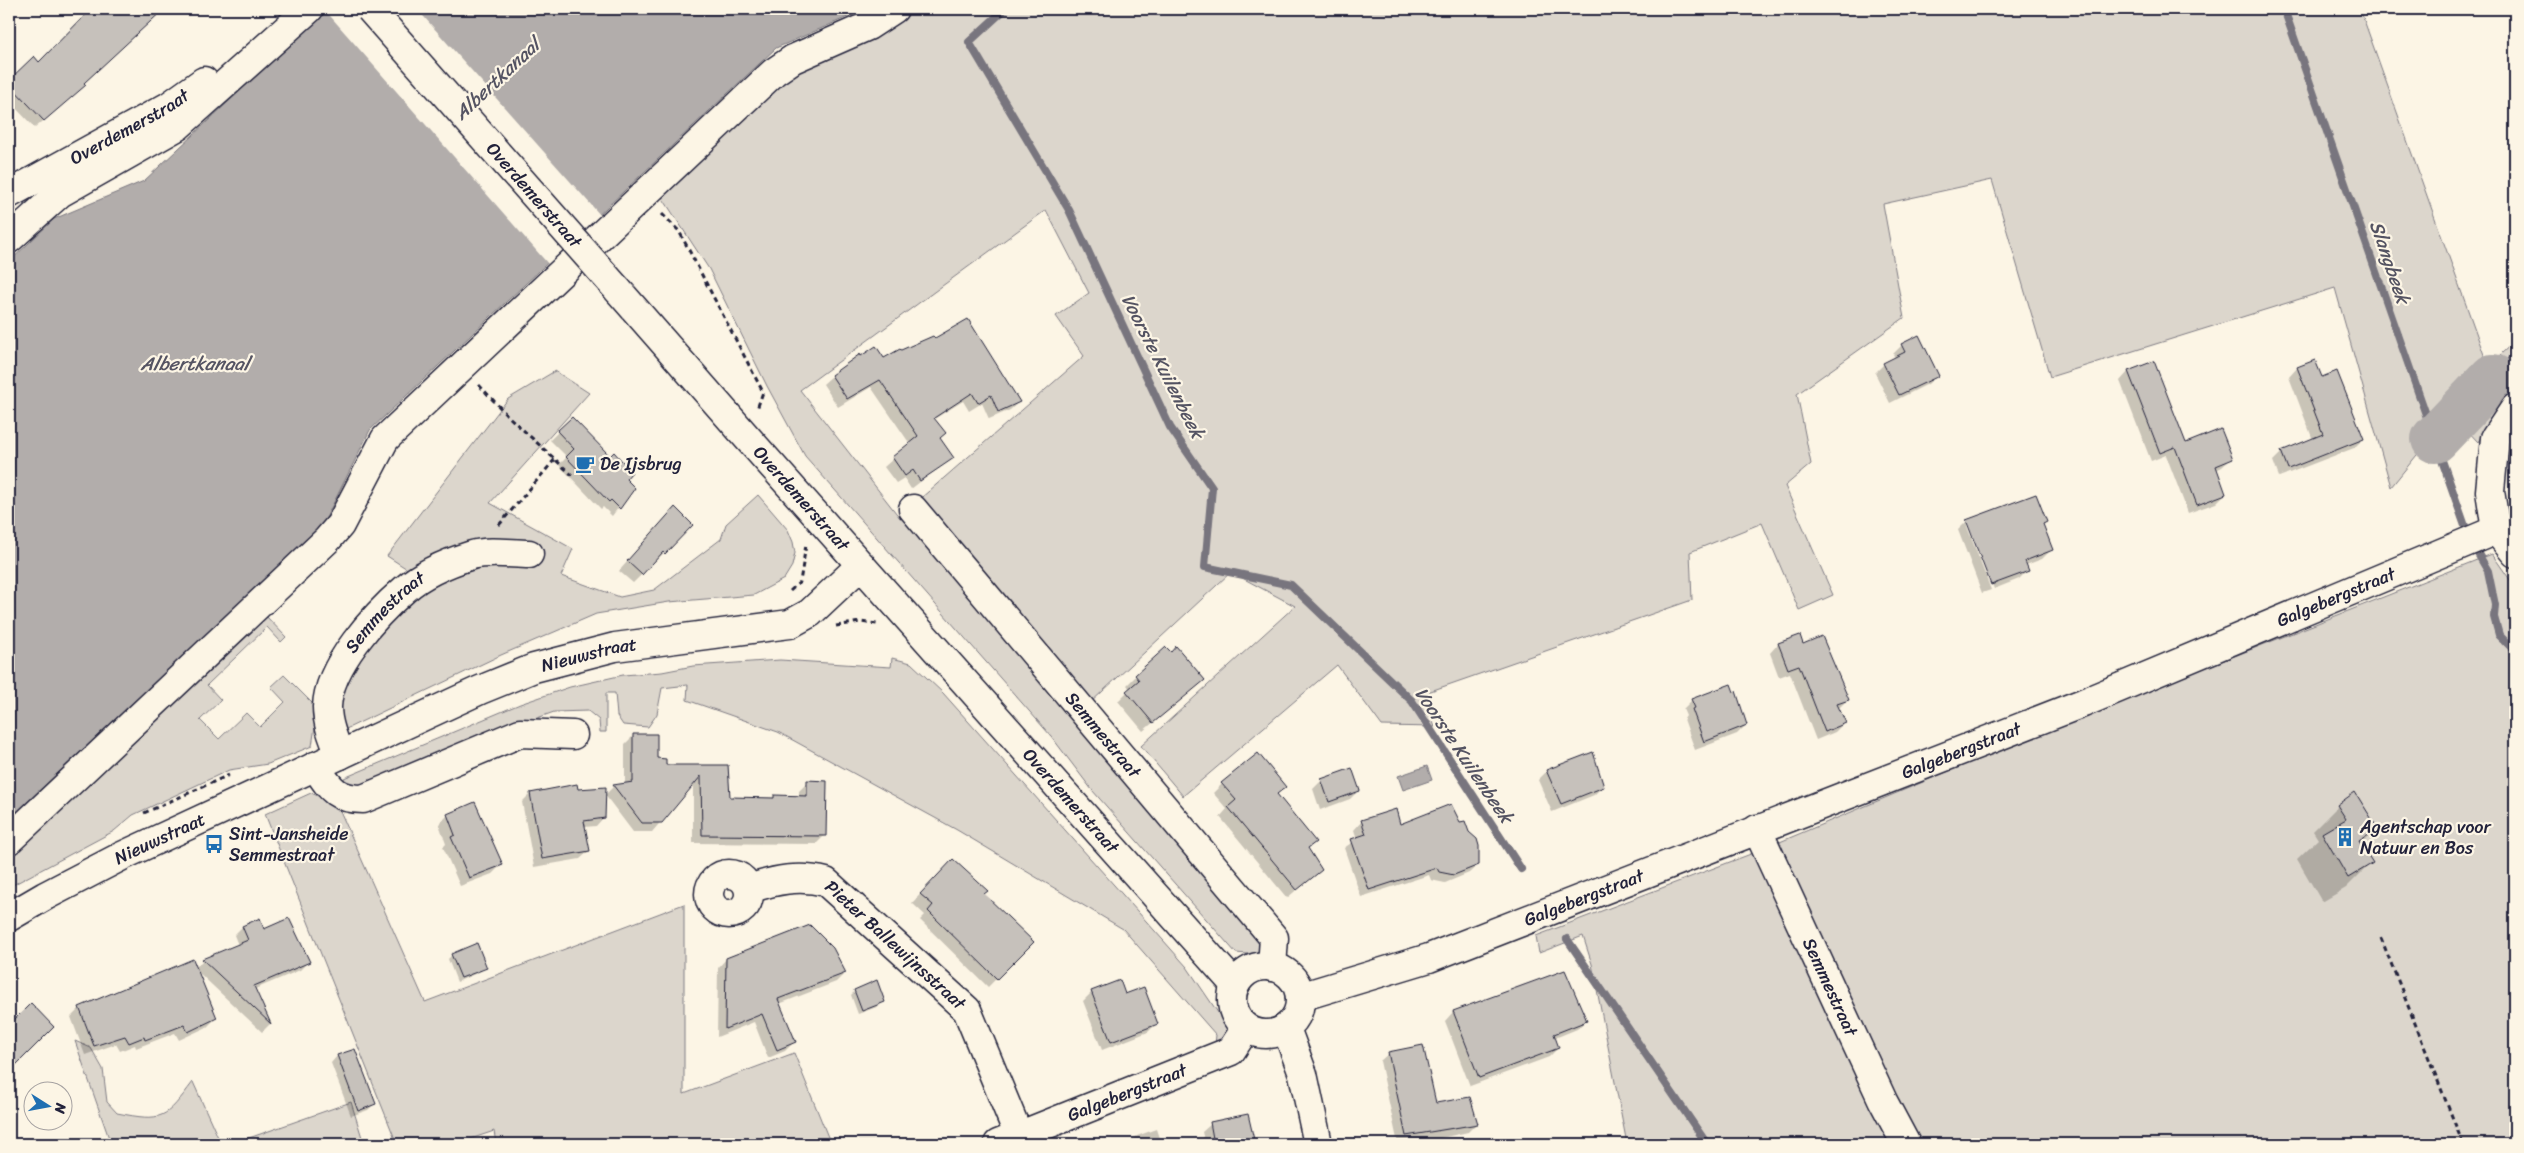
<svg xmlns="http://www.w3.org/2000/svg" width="2524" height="1153" viewBox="0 0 2524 1153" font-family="Sriracha,sans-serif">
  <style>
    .green { fill: #dcd6cc; stroke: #7f7c84 }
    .water { fill: #b2adab; stroke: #78757e }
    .pier { fill: #fcf5e5 }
    .shadow { fill: #0003 }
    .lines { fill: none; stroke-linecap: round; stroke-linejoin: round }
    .stream { stroke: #78757e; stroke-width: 8 }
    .river { stroke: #b2adab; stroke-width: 48 }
    .building { fill: #c6c1bb; stroke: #22223b }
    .minor-casing { stroke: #22223b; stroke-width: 31 }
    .path { stroke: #22223b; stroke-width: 3; stroke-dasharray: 5 4; stroke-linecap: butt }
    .minor { stroke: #fcf5e5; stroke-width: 28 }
    .minor-bridge-casing { stroke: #22223b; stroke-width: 31; stroke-linecap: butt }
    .minor-bridge { stroke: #fcf5e5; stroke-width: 28 }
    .labels { text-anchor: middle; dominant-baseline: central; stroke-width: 4.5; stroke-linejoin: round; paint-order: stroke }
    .street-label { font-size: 18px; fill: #22223b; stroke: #fcf5e5 }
    .poi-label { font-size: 18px; fill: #22223b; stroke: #fcf5e5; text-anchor: start }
    .water-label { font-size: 19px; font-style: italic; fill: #545362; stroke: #fcf5e5 }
  </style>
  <rect width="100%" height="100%" fill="#fcf5e5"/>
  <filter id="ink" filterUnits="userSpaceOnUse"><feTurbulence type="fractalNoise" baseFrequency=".02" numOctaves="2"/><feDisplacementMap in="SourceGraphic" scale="10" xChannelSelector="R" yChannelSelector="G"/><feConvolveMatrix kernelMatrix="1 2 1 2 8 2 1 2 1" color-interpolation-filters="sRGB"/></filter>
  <g filter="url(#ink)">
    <path class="green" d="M905,9H2360L2488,366L2515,341V386L2504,397L2478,442L2451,413L2391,487L2335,288L2050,377L1992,180L1883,204L1904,318L1797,394L1811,464L1785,486L1833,595L1799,610L1762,523L1690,552L1692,600L1422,694L1435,727L1382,726L1337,665L1183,796L1141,746L1295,606L1231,572L1089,704L921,498L1084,356L1056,316L1089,293L1046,210L800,390L900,518L907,512L1262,942L1260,955L1236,953L1092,790L1051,736L805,456L767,386L709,269L658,191L782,72Z
      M555,371L589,393L490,503L573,549L561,576L620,597L654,590L721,539L726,524L758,495L788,530L793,542L795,553L792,566L784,579L754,595L669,602L596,614L501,655L346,729C313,684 400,611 429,583L387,556L508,399Z
      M2492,554L2515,587V1144H1627L1592,964L1583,936L1539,953L1536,936L1756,852L2035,735Z
      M265,615L286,637L281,642L267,627L207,685L221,700L200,720L219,739L246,713L260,727L285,702L271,687L284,675L312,703L317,714L312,746L268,764L229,770L133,815L114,831L9,887V856Z
      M892,658L911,663L943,693L1187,967L1227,1026C1228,1036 1224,1040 1215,1045L1216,1035L1123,929L957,830L778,732L687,700L688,685L662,688L657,714L648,727L623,725L617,716L615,693H606V732H600L599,720L588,711L554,712L526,722L363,791L345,783L344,778L520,704L570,687L623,675L662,672L693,666L780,660L891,667Z
      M311,793L337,804L425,1002L684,904V1094L794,1053L830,1142H887L889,1144H496L494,1131L456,1144H397L265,814Z
      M75,1041L91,1048L103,1069L107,1102L117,1113C164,1122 165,1119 193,1082L221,1144H111Z
      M351,1102L364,1144H232Z"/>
    <path class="water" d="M327,9H866L776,48L370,430L323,524L9,819V262L54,219L144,181Z
      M1427,766L1432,780L1403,790L1398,776Z"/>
    <path class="pier" d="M324,9H417L601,216L549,265Z"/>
    <path class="shadow" d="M94,9H163L83,84L76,93L35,128L9,101V81L34,58L39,63Z
      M1902,345L1937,375L1928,384L1890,403L1875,373L1884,364L1895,358L1893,354Z
      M884,360L1019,402L1010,410L989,419L982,403L969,411L963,401L934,419L939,439L952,457L911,489L904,478L896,483L884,467L910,444L871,387L838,407L823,384L832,376Z
      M2297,368L2321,379L2363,439L2354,448L2279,477L2273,461L2282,452L2313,440L2289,377Z
      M2128,372L2185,444L2231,459L2222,467L2216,470L2225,494L2216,503L2188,513L2166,455L2151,461L2120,381Z
      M572,418L633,488L612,516L603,507L601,509L559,465L567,457L550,440Z
      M675,508L692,525L633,583L619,571Z
      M1967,521H2046L2042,525L2051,550L2042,559L2026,565L2028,570L2019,579L1994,589L1969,524H1966L1991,590L1982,593L1958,530Z
      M1799,637L1802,645L1848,699L1838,709L1844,723L1835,732L1816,740L1790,673L1779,677L1770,653L1778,644Z
      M1136,676L1204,680L1143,731L1118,701L1130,689L1127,685Z
      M1733,694L1746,725L1737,734L1695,750L1684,719L1686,716L1683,709L1692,700Z
      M634,735L665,766H727L729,798L772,799L774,797H799V791L808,782L825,835L816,844L693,843V784L652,832H633L605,795L613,787L625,784V744Z
      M1547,771L1603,786L1594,795L1552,812L1538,780Z
      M1322,780L1359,790L1350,799L1320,810L1313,789Z
      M1222,784L1276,795L1314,842L1307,849L1320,870L1287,898L1220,817L1227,809L1213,793Z
      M577,790L604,817L596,826L584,827L589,851L580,859L534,867L522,802L530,794Z
      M2338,806L2376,829L2360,845L2371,863L2346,888L2322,902L2297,859L2318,839L2313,831Z
      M448,815L501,865L492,874L460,886L443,847L446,844L439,824Z
      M1362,821L1400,825L1478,865L1469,873L1445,883L1431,880L1429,875L1361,897L1344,848L1357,839L1354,830Z
      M944,869L983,894L1032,942L988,987L920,920L925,915L912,903Z
      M242,927L263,930L308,962L300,970L255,989L270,1024L262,1032L196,970L216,1018L207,1027L179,1040L175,1033L136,1048L135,1045L120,1051L116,1044L85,1055L71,1017L80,1008L195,968L203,960L238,945L234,935Z
      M452,955L485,967L481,971L457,982L448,959Z
      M726,959L845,973L836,982L779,1004L794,1042L785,1051L768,1058L754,1022L717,1037L718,968Z
      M855,991L883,1002L879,1006L858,1014L851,995Z
      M1092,992L1157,1023L1148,1032L1102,1050L1083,1001Z
      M1453,1012L1586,1021L1577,1029L1555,1038L1558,1048L1549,1057L1470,1086L1445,1021Z
      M354,1050L375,1103L368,1110L351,1116L331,1063L337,1056Z
      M1389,1053L1435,1105L1476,1124L1468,1132L1441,1138L1442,1144H1409V1142L1398,1144L1380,1061Z
      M1248,1116L1254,1144H1205L1202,1132L1211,1124Z
      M1156,1129L1161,1144H1129L1137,1136Z"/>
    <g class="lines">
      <path class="stream" d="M1005,9L969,42L1069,210L1170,427L1212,488L1205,567L1291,585L1412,701L1521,869
        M2284,9L2465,526
        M2493,378L2515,356
        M2474,547L2488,571L2495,605L2494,617L2499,635L2515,651
        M1567,939L1707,1144"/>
      <path class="river" d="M2435,439L2493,378"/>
    </g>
    <path class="building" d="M91,9H164L84,83L86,85L44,121L9,84V80L34,56L39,62Z
      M968,319L1020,402L998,412L991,395L978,403L972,393L934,418L946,433L940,438L954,458L920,481L913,470L905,476L892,457L918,436L880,380L847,399L831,375L860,354L861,356L876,346L884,358L900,349L901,350L933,336L935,338Z
      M1919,335L1939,376L1899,395L1883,363L1905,352L1901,344Z
      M2315,360L2322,377L2337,371L2364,439L2288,469L2281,451L2323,434L2297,367Z
      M2154,361L2186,443L2221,429L2233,459L2216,466L2226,494L2197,505L2175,447L2160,453L2128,371Z
      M572,417L610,456L614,452L632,472L626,479L635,488L620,509L611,500L609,502L566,457L574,449L557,431Z
      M2036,494L2047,522L2043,524L2053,550L2025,561L2029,571L1991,585L1966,520Z
      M675,507L693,525L665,554L663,552L642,575L627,561Z
      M1800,635L1803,644L1822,636L1849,700L1837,704L1846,723L1825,732L1799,665L1788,669L1778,643Z
      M1176,646L1205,680L1153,723L1126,691L1139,680L1135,675L1166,647L1171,652Z
      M1731,684L1734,692L1736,691L1747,725L1704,742L1692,709L1695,708L1691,699Z
      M633,734H657V758L666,759V765H728L730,797L774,798V795L807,796V780L827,781L826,836L702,835L701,776L662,823H642L613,785L633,782Z
      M1593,752L1604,787L1561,804L1546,770Z
      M1258,753L1286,787L1277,794L1316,842L1308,848L1322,870L1297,890L1228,807L1236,800L1221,783Z
      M1352,768L1360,791L1329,802L1321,779Z
      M577,784L578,789L606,787L605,818L584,821L590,851L542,859L530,793Z
      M2355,792L2378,829L2359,841L2373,863L2348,878L2322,833L2346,819L2337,805Z
      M475,802L503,865L469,878L451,837L455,835L447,814Z
      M1451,804L1460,822L1465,821L1469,832L1477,839L1479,846V865L1454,875L1439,872L1437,868L1369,890L1351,839L1366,834L1361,820L1396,809L1400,824Z
      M953,859L988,891L984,894L1034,942L997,979L928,911L933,905L920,894Z
      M260,918L264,929L289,918L310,962L254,986L271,1024L202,959L248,940L242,926Z
      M810,925L833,948L846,973L778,999L796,1042L777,1050L762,1014L725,1029L726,958Z
      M477,943L487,968L461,978L451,954Z
      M193,959L217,1018L188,1032L184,1025L145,1040L144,1037L129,1043L125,1036L94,1046L79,1007Z
      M1565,970L1587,1021L1554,1034L1559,1048L1479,1078L1453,1011Z
      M877,980L885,1002L862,1011L854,990Z
      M1120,980L1125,994L1144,987L1158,1024L1111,1042L1091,991Z
      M31,1003L54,1027L9,1072V1025Z
      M1423,1045L1436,1103L1470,1097L1478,1124L1406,1136L1388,1052Z
      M355,1049L376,1104L358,1111L337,1055Z
      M1248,1114L1255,1144H1214L1210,1122Z"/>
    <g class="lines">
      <g class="minor-casing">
        <g id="minor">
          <path id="s1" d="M9,194L169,106L204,81"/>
          <path d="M9,239L60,193L178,126L309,9"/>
          <path id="s2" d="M617,289L744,434L1235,985"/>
          <path id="s3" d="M913,509L1274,938L1272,967"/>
          <path d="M2496,530L2490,491L2495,438L2515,408"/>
          <path d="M2496,530L2515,553"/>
          <path id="s4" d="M340,755C334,740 327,724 327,707C328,666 375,615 405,589C423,573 450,562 472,555C489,550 512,554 529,554"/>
          <path d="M315,766C330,788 335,799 363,799L520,733L573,735"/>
          <path id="s5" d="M1757,829L1883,1101L1906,1144"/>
          <path d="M9,840L327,540L340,525L385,439L774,72L793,59L868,26L894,9"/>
          <circle cx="729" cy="894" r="20"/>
          <path id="s6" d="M749,889C775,880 799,875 826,882L967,1010L1019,1136"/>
          <path id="s7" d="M9,917L45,896L122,856L480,690L534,668L615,647L790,624L810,613L861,565"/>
          <circle cx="1266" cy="1000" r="34"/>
          <path id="s8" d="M1300,997L1429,958L2083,703L2496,530"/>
          <path d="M1286,1028L1303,1074L1318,1144"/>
          <path id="s9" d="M998,1144L1231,1051L1246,1028"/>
        </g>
      </g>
      <path class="path" d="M258,9H261
        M662,214L679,231L763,392L757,409
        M479,385L508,416L572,475
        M499,525L556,458
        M790,591L800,582L806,545
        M836,626L860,622L877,624
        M144,813L229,775
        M2381,938L2463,1144"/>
      <use href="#minor" class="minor"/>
      <g class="minor-bridge-casing">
        <g id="minor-bridge">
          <path id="s10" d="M370,9L617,289"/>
        </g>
      </g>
      <use href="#minor-bridge" class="minor-bridge"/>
    </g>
  </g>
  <defs>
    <g id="cafe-bare" transform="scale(1.5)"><path d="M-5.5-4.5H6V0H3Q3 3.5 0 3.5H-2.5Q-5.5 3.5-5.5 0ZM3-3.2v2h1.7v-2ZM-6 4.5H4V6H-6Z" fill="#1f6fb2" stroke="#fcf5e5" stroke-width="2.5" paint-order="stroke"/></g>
    <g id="building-bare" transform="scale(1.5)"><path d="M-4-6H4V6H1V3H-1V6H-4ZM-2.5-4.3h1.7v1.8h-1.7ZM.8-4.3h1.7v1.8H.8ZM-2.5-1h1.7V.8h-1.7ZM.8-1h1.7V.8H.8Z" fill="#1f6fb2" stroke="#fcf5e5" stroke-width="2.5" paint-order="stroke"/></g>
    <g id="bus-bare" transform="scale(1.5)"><path d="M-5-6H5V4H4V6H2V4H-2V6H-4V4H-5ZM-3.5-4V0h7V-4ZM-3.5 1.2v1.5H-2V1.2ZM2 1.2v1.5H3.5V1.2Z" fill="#1f6fb2" stroke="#fcf5e5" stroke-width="2.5" paint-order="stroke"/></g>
  </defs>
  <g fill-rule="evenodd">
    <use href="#cafe-bare" x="585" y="464"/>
    <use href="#building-bare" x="2345" y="837"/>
    <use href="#bus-bare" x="214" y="844"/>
  </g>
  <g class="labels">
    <g class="street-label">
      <text stroke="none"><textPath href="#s1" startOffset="138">Overdemerstraat</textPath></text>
      <text stroke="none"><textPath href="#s10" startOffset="248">Overdemerstraat</textPath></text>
      <text stroke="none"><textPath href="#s2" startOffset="279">Overdemerstraat</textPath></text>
      <text stroke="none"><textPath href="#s8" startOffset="1111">Galgebergstraat</textPath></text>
      <text stroke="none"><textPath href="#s4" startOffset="164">Semmestraat</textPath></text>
      <text stroke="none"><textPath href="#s7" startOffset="638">Nieuwstraat</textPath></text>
      <text stroke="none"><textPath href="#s3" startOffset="295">Semmestraat</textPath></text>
      <text stroke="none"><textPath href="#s8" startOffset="706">Galgebergstraat</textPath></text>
      <text stroke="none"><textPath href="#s2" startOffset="684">Overdemerstraat</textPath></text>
      <text stroke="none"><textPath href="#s7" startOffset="170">Nieuwstraat</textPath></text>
      <text stroke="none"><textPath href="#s8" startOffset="301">Galgebergstraat</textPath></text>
      <text stroke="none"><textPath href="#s6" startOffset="172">Pieter Ballewijnsstraat</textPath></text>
      <text stroke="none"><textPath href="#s5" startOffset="174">Semmestraat</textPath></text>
      <text stroke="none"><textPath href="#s9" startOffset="139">Galgebergstraat</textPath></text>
    </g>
    <g class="poi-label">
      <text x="600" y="464">De Ijsbrug</text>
      <text x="2360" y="827">Agentschap voor<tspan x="2360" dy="21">Natuur en Bos</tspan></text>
      <text x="229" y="834">Sint-Jansheide<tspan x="229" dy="21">Semmestraat</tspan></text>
    </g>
    <g class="water-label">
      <text transform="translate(497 79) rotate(-43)">Albertkanaal</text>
      <text transform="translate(2390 262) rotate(71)">Slangbeek</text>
      <text x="195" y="363">Albertkanaal</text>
      <text transform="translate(1163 366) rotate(63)">Voorste Kuilenbeek</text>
      <text transform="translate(1464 755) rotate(56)">Voorste Kuilenbeek</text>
    </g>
  </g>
  <rect width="2524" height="1153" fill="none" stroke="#fcf5e5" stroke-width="30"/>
  <rect x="15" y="15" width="2494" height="1123" fill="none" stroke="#22223b" stroke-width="2" filter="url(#ink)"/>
  <g transform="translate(48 1106) rotate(101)"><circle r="24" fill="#fcf5e5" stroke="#a5a1a1"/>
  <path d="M0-4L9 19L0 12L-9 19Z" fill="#1f6fb2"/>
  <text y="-8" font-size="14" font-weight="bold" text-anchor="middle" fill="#22223b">N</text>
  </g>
</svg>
